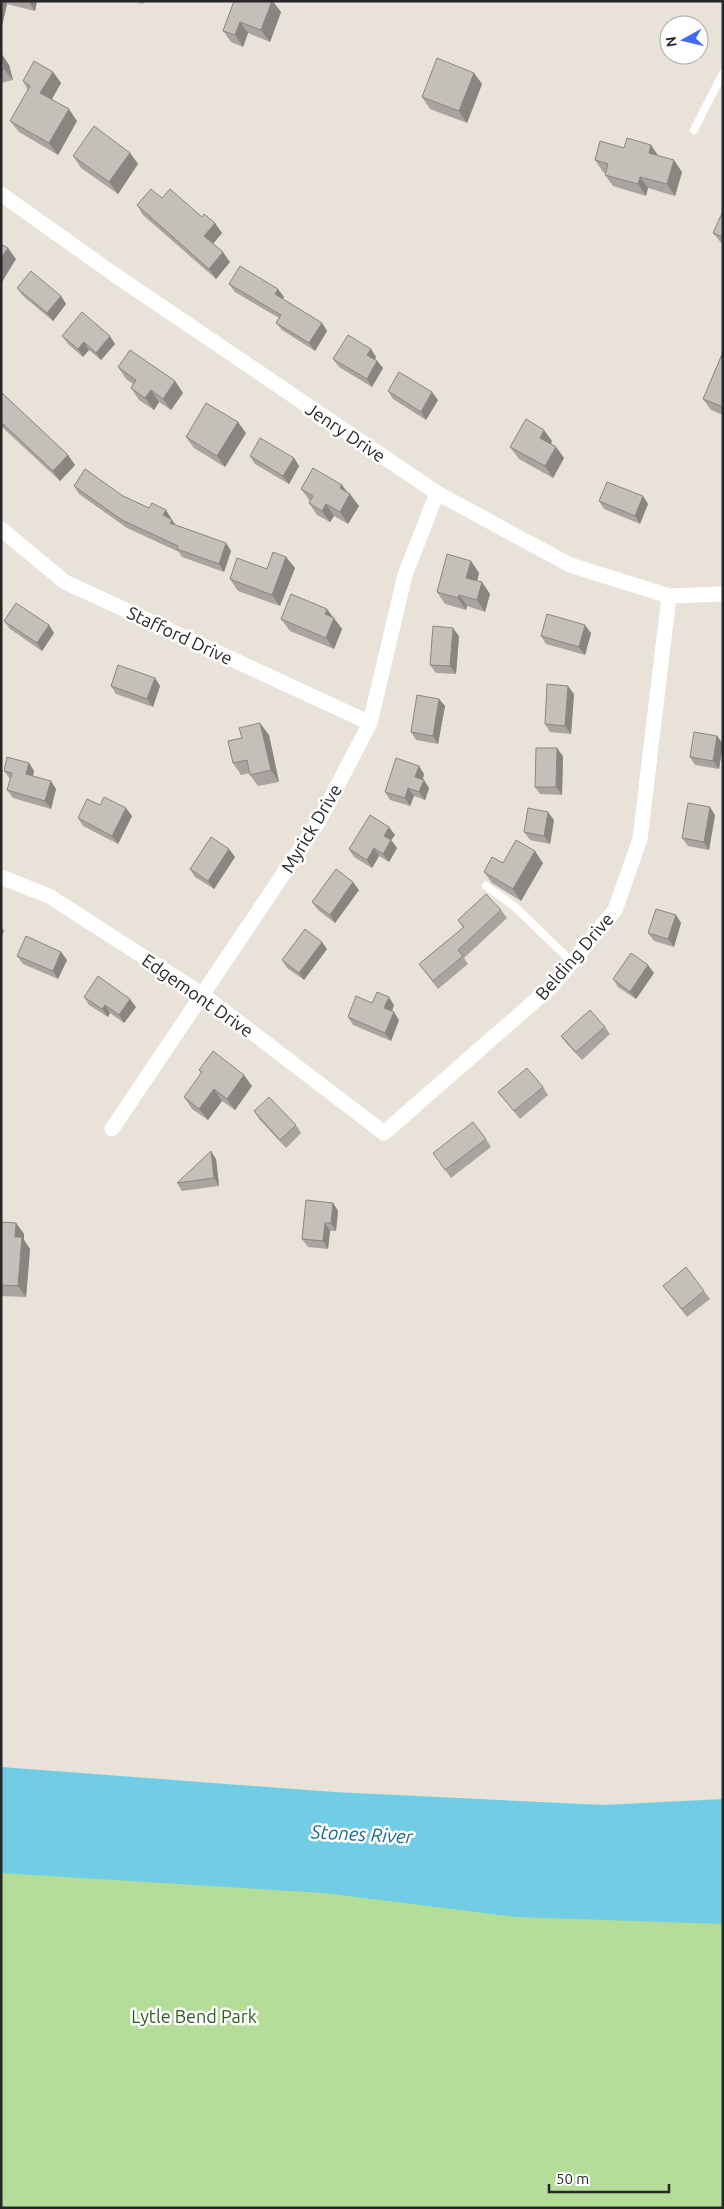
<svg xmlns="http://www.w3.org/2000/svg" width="724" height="2209" viewBox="0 0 724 2209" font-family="Ubuntu,sans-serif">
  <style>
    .green { fill: #b3dd98 }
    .water { fill: #71cde6 }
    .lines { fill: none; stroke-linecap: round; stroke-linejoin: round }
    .lane { stroke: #fff; stroke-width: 8 }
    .street { stroke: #fff; stroke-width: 15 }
    .wall { fill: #a9a49f }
    .shaded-wall { fill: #898682 }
    .building { fill: #c4bfb9; stroke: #898682 }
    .labels { text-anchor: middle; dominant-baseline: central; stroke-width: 5; stroke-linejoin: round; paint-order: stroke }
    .street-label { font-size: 18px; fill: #272727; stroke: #fff }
    .park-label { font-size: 18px; fill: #2e5e1d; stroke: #fff }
    .water-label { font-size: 19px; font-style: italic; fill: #146a8e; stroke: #fff }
  </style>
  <rect width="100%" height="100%" fill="#e9e2d9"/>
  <path class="green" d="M1,1809L723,1822V2208H1Z"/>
  <path class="water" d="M1,1767L334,1792L604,1805L723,1799V1924L516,1917L324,1893L1,1873Z"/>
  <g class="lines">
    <path class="lane" d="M694,130L723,73
      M486,886L514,906L572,962"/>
    <path class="street" d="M1,194L115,275L437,493L570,565L669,596L723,594
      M1,529L65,582L370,723
      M1,877L49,896L203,995L384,1133L553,985L615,910L640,839L669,596
      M112,1129L319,821L370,723L405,575L437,493"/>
  </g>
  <path class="wall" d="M1,1H37L35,11L7,4L1,30Z
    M132,1H144L143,4Z
    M234,1H273L281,12L270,42L248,33L243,47L231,42L223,31Z
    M1,53L9,65L13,80L1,83Z
    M53,72L61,83L52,99L77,121L58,155L19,132L10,121L28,90L23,81Z
    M474,73L482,84L467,123L430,109L422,97Z
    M651,145L658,156L682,172L675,196L648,188L646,196L613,186L605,175V173L603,172L595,160L624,148Z
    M130,153L138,164L118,194L81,168L73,156Z
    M162,198L202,217L222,233L213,244L230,262L216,279L143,215L137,205Z
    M723,211V245L713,233Z
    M229,284L284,297L283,299L322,323L327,331L315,351L282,330L276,323L279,318L235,292Z
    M17,288L61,296L66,304L53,321L23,296Z
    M62,336L115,344L101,360L89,350L83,357L68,344Z
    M371,349L376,357L375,359L377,361L383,368L372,387L339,367L333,359Z
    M723,352V415L711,410L703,399Z
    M118,367L175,381L183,393L171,410L159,402L154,410L139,400L131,388L133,384L126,379Z
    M388,391L438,400L426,420L393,399Z
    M1,392L68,455L75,465L60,481L1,426Z
    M246,433L225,467L194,448L186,437Z
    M552,441L551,444L556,447L564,458L553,478L519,459L510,447Z
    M250,456L294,458L299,466L289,484L255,464Z
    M342,485L359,506L348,524L334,516L330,522L317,515L309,503L310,501L301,489Z
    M74,486L123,496L149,508L171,518V519L176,525L226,543L231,551L224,572L182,557L179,552L127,528L79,494Z
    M643,496L648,504L640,524L604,509L599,501Z
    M286,557L295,568L280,606L238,591L230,579L267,569Z
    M471,561L479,573L477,581L490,594L485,612L467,606L466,610L445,604L437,592Z
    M333,617L334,618L342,629L334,649L290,631L281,619Z
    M4,621L49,625L54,633L42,651L10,629Z
    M591,633L585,655L546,644L541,636Z
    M459,636L456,674L436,673L430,665Z
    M155,678L160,686L153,707L116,694L111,686Z
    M574,694L571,734L550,732L545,724Z
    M439,699L445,706L438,744L416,740L411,732Z
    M269,735L279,782L258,786L250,775V773L241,775L233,763Z
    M717,736L723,744L719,769L695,765L690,757Z
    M563,756L562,795L540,794L535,787Z
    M29,763L34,771L33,776L56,789L51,809L13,798L7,790L10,779L4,771Z
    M424,774L423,779L429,788L425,800L414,796L410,806L390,800L385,792Z
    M100,805L132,816L118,844L83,826L78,818Z
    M715,815L709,850L688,846L682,838Z
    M554,820L550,844L530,840L524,832Z
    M395,835L391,840L397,848L389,862L379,856L372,868L354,857L349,849Z
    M229,849L235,857L214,889L195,877L190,869Z
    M503,863H543L521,901L492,883L484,872Z
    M359,890L335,923L318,910L312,902Z
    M501,910L507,918L464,958L468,964L438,989L419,964L463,928L458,920Z
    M676,915L681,923L674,947L654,941L648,933Z
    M327,949L304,980L287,968L282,960Z
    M61,952L67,960L58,979L23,964L17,956Z
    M654,973L636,999L618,987L613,979Z
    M84,997L136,1007L124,1023L110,1013L108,1017L89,1005Z
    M372,1003L394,1005L392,1012L399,1020L391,1041L353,1025L348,1017Z
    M605,1027L610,1034L582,1060L567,1044L561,1036Z
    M199,1070L252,1086L235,1110L222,1101L208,1120L192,1109L184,1097L201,1073Z
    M543,1087L548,1095L520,1119L498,1092Z
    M254,1111L296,1125L301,1133L286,1148L259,1119Z
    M486,1139L491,1147L451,1178L433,1153Z
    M216,1159L219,1186L182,1191L177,1183Z
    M333,1203L338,1211L336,1231H330L328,1249L308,1247L302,1239Z
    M1,1222L16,1223L24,1234V1240L30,1249L26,1297L1,1296Z
    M663,1286L704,1291L710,1299L687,1317Z"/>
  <path class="shaded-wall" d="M1,1H5L7,4L1,30Z
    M28,1H37L35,11Z
    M272,1L281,12L270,42L261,30Z
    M240,22L248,33L243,47L235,35Z
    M1,53L9,65L13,80L4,69Z
    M53,72L61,83L49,104L40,93Z
    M474,73L482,84L467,123L459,111Z
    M69,109L77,121L58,155L49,143Z
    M651,145L659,157L649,153Z
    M130,153L138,164L118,194L109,182Z
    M674,160L682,172L675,196L667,184Z
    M640,177L648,188L646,196L638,184Z
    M215,223L222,233L211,246L204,236Z
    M8,248L16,259L2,282L1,281V258Z
    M223,252L230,262L216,279L209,269Z
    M278,289L284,297L281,302L275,294Z
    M61,296L66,304L53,321L47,313Z
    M322,323L327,331L315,351L309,343Z
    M110,336L115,344L101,360L96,353Z
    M84,342L89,350L83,357L78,349Z
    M371,349L376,357L373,362L367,355Z
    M377,361L383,368L372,387L367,379Z
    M175,381L183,393L171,410L163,399Z
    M151,390L159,402L154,410L145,398Z
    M432,392L438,400L426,420L421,412Z
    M238,422L246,433L225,467L217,456Z
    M544,430L552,441L548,450L540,438Z
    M556,447L564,458L553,478L545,466Z
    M68,455L75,465L60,481L53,471Z
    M294,458L299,466L289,484L283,476Z
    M342,485L349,496L350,494L359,506L348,524L340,512V488Z
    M643,496L648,504L640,524L635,516Z
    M326,504L334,516L330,522L322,511Z
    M166,510L171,518L169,523L163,515Z
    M172,520L177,528L170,523Z
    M226,543L231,551L224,572L219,564Z
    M286,557L295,568L280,606L272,595Z
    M471,561L479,573L475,589L466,578Z
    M482,582L490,594L485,612L477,600Z
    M459,595L467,606L466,610L458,598Z
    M327,609L342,629L334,649L326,638L325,614Z
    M49,625L54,633L42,651L37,643Z
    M585,625L591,633L585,655L579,647Z
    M453,628L459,636L456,674L450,666Z
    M155,678L160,686L153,707L147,699Z
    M568,686L574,694L571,734L565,726Z
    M439,699L445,706L438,744L433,736Z
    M260,723L269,735L279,782L271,770Z
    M717,736L723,744L719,769L713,761Z
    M557,748L563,756L562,795L556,787Z
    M29,763L34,771L31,782L26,774Z
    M419,766L424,774L421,785L415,777Z
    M424,780L429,788L425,800L419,792Z
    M51,781L56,789L51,809L45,801Z
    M408,788L414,796L410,806L405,798Z
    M710,807L715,815L709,850L704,842Z
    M126,808L132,816L118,844L112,836Z
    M548,812L554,820L550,844L544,836Z
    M389,827L395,835L389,843L384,836Z
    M391,840L397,848L389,862L383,854Z
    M374,848L379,856L372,868L367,860Z
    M229,849L235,857L214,889L208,881Z
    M535,851L543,863L521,901L513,889Z
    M353,882L359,890L335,923L330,915Z
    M676,915L681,923L674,947L668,939Z
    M1,927L4,931L1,938Z
    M322,942L327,949L304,980L299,973Z
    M61,952L67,960L58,979L53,971Z
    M648,965L654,973L636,999L630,992Z
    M389,997L394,1005L390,1016L384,1008Z
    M130,999L136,1007L124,1023L119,1015Z
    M105,1005L110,1013L108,1017L102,1009Z
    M394,1012L399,1020L391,1041L385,1033Z
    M244,1075L252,1086L235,1110L227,1099Z
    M214,1089L222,1101L208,1120L199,1109Z
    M211,1151L216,1159L219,1186L214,1178Z
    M333,1203L338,1211L336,1231L331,1223Z
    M16,1223L24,1234V1240L30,1249L26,1297L18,1286L15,1237Z
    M325,1223L330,1231L328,1249L323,1241Z"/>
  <path class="building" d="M234,1H272L261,30L240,22L235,35L223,31Z
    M1,53L4,69H1Z
    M437,58L474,73L459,111L422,97Z
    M34,61L53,72L40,93L69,109L49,143L10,121L30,86L23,81Z
    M94,126L130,153L109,182L73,156Z
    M627,138L651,145L649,153L674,160L667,184L640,177L638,184L605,175L608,164L595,160L600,141L624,148Z
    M151,189L162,198L170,189L202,217L204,214L215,223L204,236L223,252L209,269L137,205Z
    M723,211V237L713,233Z
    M1,244L8,248L1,258Z
    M240,266L278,289L275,294L322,323L309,343L276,323L281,315L229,284Z
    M31,271L61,296L47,313L17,288Z
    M82,312L110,336L96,353L84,342L78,349L62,336Z
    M348,335L371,349L367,355L377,361L367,379L333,359Z
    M130,350L175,381L163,399L151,390L145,398L131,388L136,380L118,367Z
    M723,352V407L703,399Z
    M399,372L432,392L421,412L388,391Z
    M1,392L68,455L53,471L1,422Z
    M206,403L238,422L217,456L186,437Z
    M526,419L544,430L540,438L556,447L545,466L510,447Z
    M260,438L294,458L283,476L250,456Z
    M313,468L342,485L340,488L350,494L340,512L326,504L322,511L309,503L313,496L301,489Z
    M85,469L123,496L149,508L152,503L166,510L163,515L172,520L170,523L226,543L219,564L177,549L178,546L122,520L74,486Z
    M607,482L643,496L635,516L599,501Z
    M273,552L286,557L272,595L230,579L237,558L267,569Z
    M447,554L471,561L466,578L482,582L477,600L459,595L458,598L437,592Z
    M291,594L327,609L325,614L334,618L326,638L281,619Z
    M16,603L49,625L37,643L4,621Z
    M547,614L585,625L579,647L541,636Z
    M433,626L453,628L450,666L430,665Z
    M118,665L155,678L147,699L111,686Z
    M547,684L568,686L565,726L545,724Z
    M417,695L439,699L433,736L411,732Z
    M260,723L271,770L250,775L247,760L233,763L228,741L242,738L239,728Z
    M694,732L717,736L713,761L690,757Z
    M536,748H557L556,787H535Z
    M7,757L29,763L26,774L51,781L45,801L7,790L12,773L4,771Z
    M396,758L419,766L415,777L424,780L419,792L408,788L405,798L385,792Z
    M104,797L126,808L112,836L78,818L87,799L100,805Z
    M688,803L710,807L704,842L682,838Z
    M528,808L548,812L544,836L524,832Z
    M370,815L389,827L384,836L391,840L383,854L374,848L367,860L349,849Z
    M211,837L229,849L208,881L190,869Z
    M516,840L535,851L513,889L484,872L492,857L503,863Z
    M336,869L353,882L330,915L312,902Z
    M486,894L501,910L458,950L463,956L433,981L419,964L464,927L458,920Z
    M656,909L676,915L668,939L648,933Z
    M305,929L322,942L299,973L282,960Z
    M26,936L61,952L53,971L17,956Z
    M631,953L648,965L630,992L613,979Z
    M98,976L130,999L119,1015L105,1005L102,1009L84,997Z
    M377,992L389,997L384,1008L394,1012L385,1033L348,1017L356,996L372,1003Z
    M590,1010L605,1027L576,1052L561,1036Z
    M213,1051L244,1075L227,1099L214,1089L199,1109L184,1097L202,1072L199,1070Z
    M527,1068L543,1087L514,1111L498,1092Z
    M269,1097L296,1125L280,1140L254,1111Z
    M473,1122L486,1139L445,1170L433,1153Z
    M211,1151L214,1178L177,1183Z
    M306,1200L333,1203L331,1223H325L323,1241L302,1239Z
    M1,1222L16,1223L15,1237H22L18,1286L1,1285Z
    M686,1267L704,1291L682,1309L663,1286Z"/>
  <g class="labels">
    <g class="street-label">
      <text transform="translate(346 432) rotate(34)">Jenry Drive</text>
      <text transform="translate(180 635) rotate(25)">Stafford Drive</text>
      <text transform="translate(311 828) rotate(-59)">Myrick Drive</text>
      <text transform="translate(574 956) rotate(-49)">Belding Drive</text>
      <text transform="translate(198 995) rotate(35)">Edgemont Drive</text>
    </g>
    <g class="park-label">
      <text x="194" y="2016">Lytle Bend Park</text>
    </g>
    <g class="water-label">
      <text transform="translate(362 1834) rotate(3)">Stones River</text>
    </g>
  </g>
  <rect width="724" height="2209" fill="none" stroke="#272727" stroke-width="5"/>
  <g transform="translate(684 40) rotate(262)"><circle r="24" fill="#ffffff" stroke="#a9a9a9"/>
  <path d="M0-4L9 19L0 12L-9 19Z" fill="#416aef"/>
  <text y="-8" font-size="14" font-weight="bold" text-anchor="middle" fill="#272727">N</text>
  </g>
  <path d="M549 2184v8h120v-8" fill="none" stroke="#272727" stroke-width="2.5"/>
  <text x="556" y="2184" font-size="15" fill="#272727" stroke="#ffffff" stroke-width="4" paint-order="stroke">50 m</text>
</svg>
